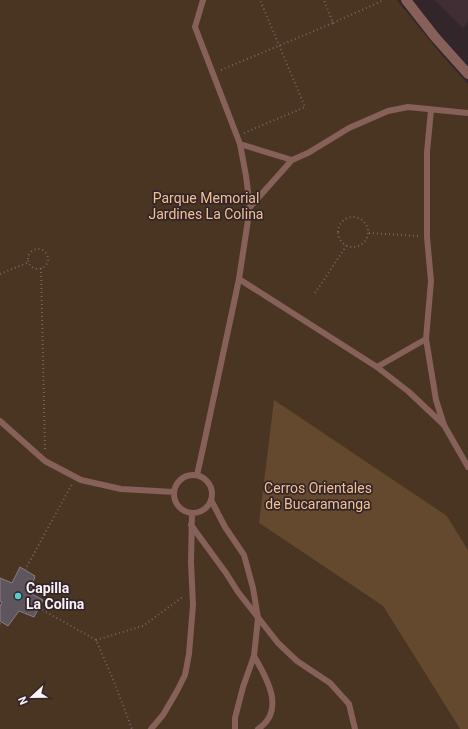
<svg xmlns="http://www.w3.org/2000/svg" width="468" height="729" viewBox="0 0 468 729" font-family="Roboto,sans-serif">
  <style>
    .built { fill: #402e34 }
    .green { fill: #493522 }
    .forest { fill: #64492f }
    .building { fill: #5e555f; stroke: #877d88 }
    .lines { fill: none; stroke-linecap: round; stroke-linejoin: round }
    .path { stroke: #72676a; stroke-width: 2; stroke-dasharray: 1 3; stroke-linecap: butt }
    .lane { stroke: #866059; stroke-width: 6 }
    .street { stroke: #866059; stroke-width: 10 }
    .poi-dot { fill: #52cdcc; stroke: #32262a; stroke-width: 1.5 }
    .labels { text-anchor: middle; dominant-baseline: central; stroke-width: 3.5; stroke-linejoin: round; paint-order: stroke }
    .park-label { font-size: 14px; fill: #f3c092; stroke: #32262a }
    .poi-label { font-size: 14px; font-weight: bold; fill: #fbf2f5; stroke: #32262a; text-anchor: start }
  </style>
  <rect width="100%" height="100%" fill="#32262a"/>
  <path class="built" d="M435,0H468V22L463,28Z"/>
  <path class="green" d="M0,0H397L441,54L468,84V550L447,516L259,523L383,606L460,729H0Z"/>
  <path class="forest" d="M274,400L447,516L468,550V729H460L383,606L259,523Z"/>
  <path class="building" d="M20,567L35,576L30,593L43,600L34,617L19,611L8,626L0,621V607L2,602L0,601V578L12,583Z"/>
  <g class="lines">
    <path class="path" d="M333,23L384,0
      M221,70L333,23L324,0
      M244,133L305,107L260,0
      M338 232a15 15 0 1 1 30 0a15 15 0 1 1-30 0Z
      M369,233L418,236
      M28 259a10 10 0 1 1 20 0a10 10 0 1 1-20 0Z
      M41,268L45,449
      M0,274L29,262
      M315,293L347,245
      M25,570L72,484
      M39,608L96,640L115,684L132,729
      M0,624L1,622
      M96,640L143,626L184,596"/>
    <path class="lane" d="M203,0L195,27L240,144L292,160
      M431,110L427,152V237L431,281L426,339L436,400L444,425
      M240,144L246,176L250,207
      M239,279L377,367L409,392L444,425L468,467
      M377,367L426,339
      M0,421L45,461L81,480L121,489L174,492
      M174 494a19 19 0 1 1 38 0a19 19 0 1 1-38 0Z
      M197,475L203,448L239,279L250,207L292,160L308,153L349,128L388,111L408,107L468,113
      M211,500L225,527L244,555L253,588L258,618L254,656L243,687L235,718V729
      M191,525L226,573L238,592L278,643L297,661L330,683L349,704L355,729
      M254,656C267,678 286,711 258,729
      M151,729L163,715L177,691L185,675L189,654L193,605L191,562L192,513"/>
    <path class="street" d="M406,0L435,37L468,74"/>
  </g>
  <circle class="poi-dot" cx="18" cy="596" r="4"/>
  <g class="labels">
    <g class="park-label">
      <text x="206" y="198">Parque Memorial<tspan x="206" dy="16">Jardines La Colina</tspan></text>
      <text x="318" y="488">Cerros Orientales<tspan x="318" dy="16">de Bucaramanga</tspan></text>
    </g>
    <g class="poi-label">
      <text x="26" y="588">Capilla<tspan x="26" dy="16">La Colina</tspan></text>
    </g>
  </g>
  <g transform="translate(32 697) rotate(248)" stroke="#32262a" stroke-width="3" paint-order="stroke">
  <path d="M0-3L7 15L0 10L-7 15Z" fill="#fbf2f5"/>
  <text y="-6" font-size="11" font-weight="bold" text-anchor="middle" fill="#fbf2f5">N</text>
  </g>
</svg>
